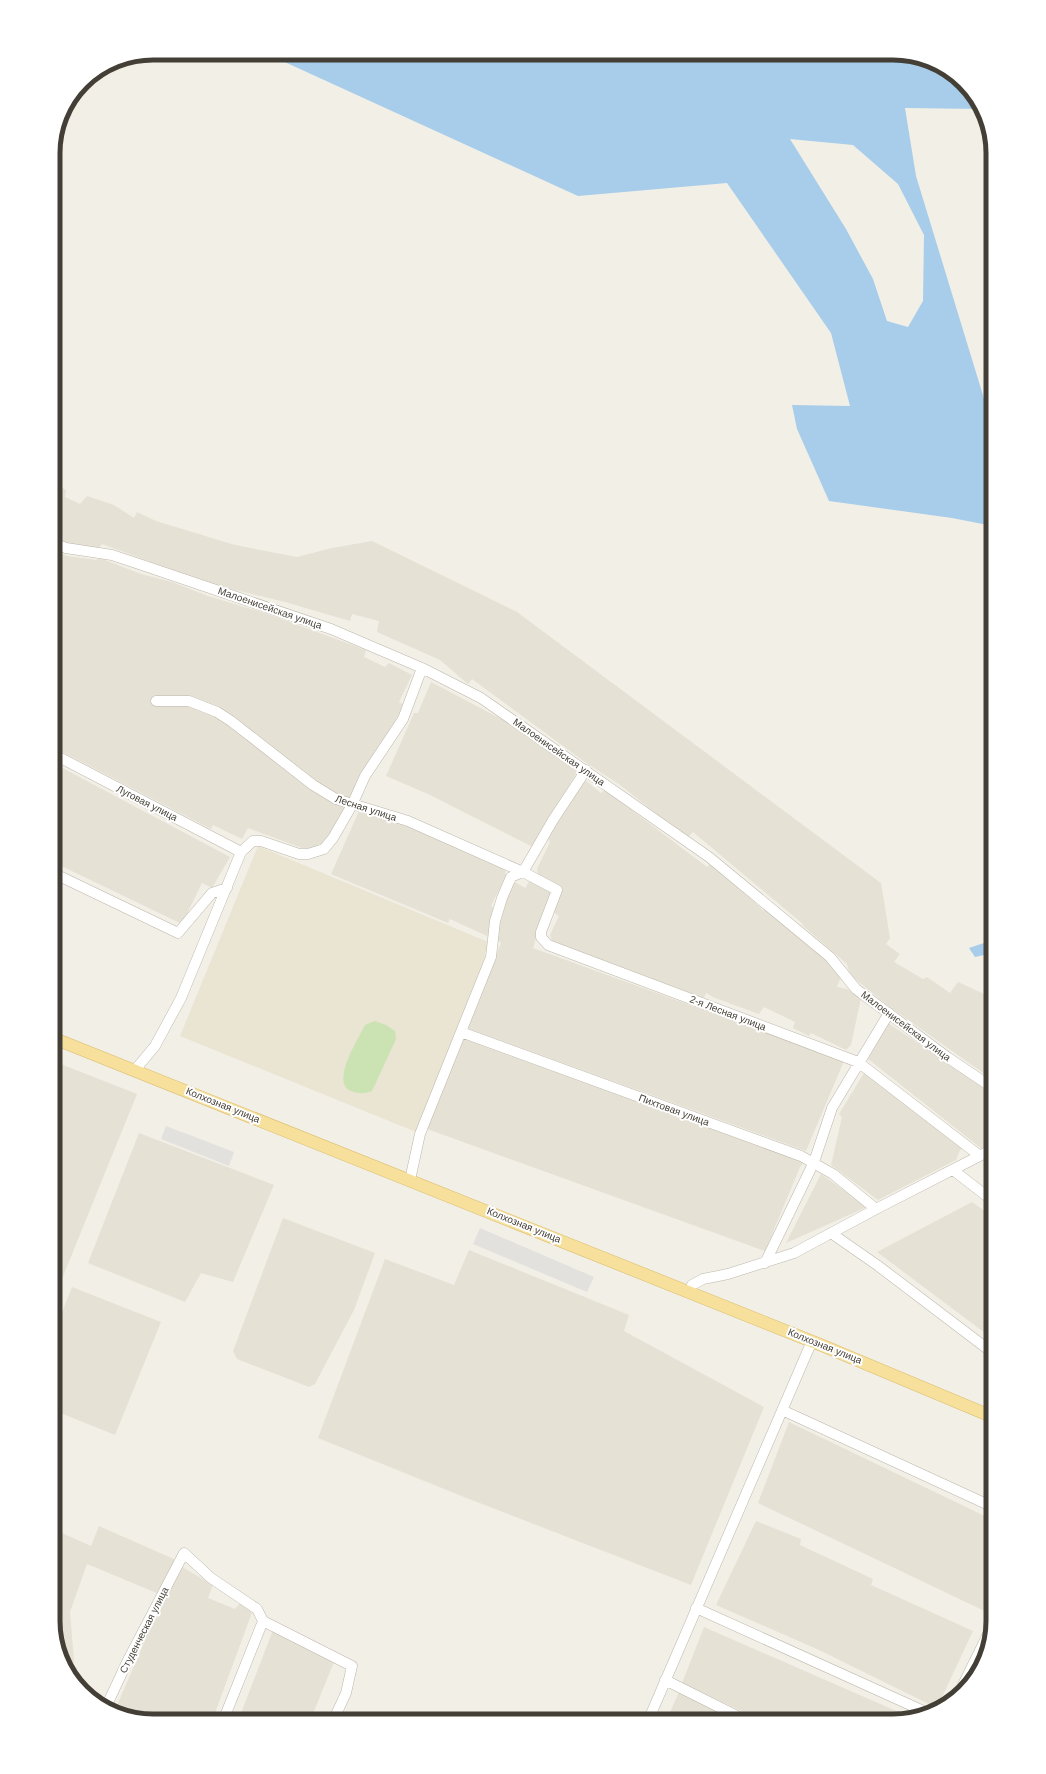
<svg xmlns="http://www.w3.org/2000/svg" width="1046" height="1774" viewBox="0 0 1046 1774" font-family="Helvetica,sans-serif">
  <style>
    .residential { fill: #e5e1d5 }
    .education { fill: #eae4d2 }
    .green { fill: #cbe3b2 }
    .parking { fill: #e3e1de }
    .water { fill: #a7cdea; fill-rule: evenodd }
    .lines { fill: none; stroke-linecap: round; stroke-linejoin: round }
    .minor-casing { stroke: #bdb7aa; stroke-width: 11 }
    .major-casing { stroke: #dabd6d; stroke-width: 13 }
    .minor { stroke: #fff; stroke-width: 10 }
    .major { stroke: #f6e09b; stroke-width: 12 }
    .labels { text-anchor: middle; dominant-baseline: central; stroke-width: 4; stroke-linejoin: round; paint-order: stroke }
    .street-label { font-size: 10px; fill: #443f36; stroke: #fff }
    .rim { fill: none; stroke: #443f36; stroke-width: 5 }
  </style>
  <rect width="100%" height="100%" fill="#f2efe7"/>
  <path class="residential" d="M53,476L60,480L57,485L66,490L65,497L80,504L87,496L114,505L134,518L137,512L156,521L235,545L297,557L332,548L372,541L517,612L881,883L890,938L886,944L900,954L894,962L923,979L927,977L950,993L958,982L993,998V1080L890,1007L850,975L847,964L802,925L803,924L693,832L687,838L620,785L582,760L472,679L468,684L440,660L377,632L379,621L352,614L350,621L285,602L214,585L102,544L97,550L65,543L53,538Z
    M53,550L67,556L96,560L100,558L141,574L172,582L208,596L268,614L366,650L364,657L385,667L389,663L412,675L399,702L404,705L327,842L315,848H302L248,828L242,839L213,825L211,829L53,747Z
    M431,682L503,720L577,772L533,847L428,794L386,776L414,713H418Z
    M53,763L230,857L212,888L202,883L182,924L53,862Z
    M585,780L601,793L605,790L707,867L712,862L764,911L767,909L842,974L837,987L847,989L861,998L851,1045L846,1050L811,1033L809,1036L793,1028L795,1022L764,1007L759,1014L715,998L706,993L704,998L552,941L550,935L559,916L552,911L563,889L538,877L537,869L550,842L548,839L573,794Z
    M359,811L409,826L505,868L506,876L491,906L494,908L489,937L450,919L448,923L331,874Z
    M530,880L552,890L542,914L543,916L533,948L844,1061L806,1151L467,1028L501,943L495,938L503,901L515,882L525,888Z
    M888,1023L993,1093V1143L982,1149L868,1059Z
    M463,1039L804,1162L800,1167L765,1251L427,1129Z
    M53,1061L137,1094L53,1301Z
    M864,1073L965,1148L960,1150L956,1160L878,1200L831,1165L842,1117L839,1114Z
    M139,1133L274,1185L233,1282L201,1273L185,1302L88,1263Z
    M821,1174L867,1207L786,1243Z
    M972,1202L993,1217V1339L877,1252Z
    M283,1218L375,1253L354,1310L315,1384L309,1387L237,1359L233,1351Z
    M469,1250L629,1315L624,1331L764,1407L691,1585L464,1497L318,1438L385,1259L454,1285Z
    M72,1287L161,1322L115,1435L53,1410V1335Z
    M789,1422L993,1520V1615L758,1503Z
    M756,1521L801,1539L800,1545L873,1579L871,1585L973,1631L937,1708L819,1650L716,1605Z
    M99,1526L176,1560L159,1594L87,1564L70,1612L74,1661L73,1677L63,1665L53,1621V1529L91,1546Z
    M182,1567L213,1585L208,1598L235,1609L240,1603L253,1610L212,1721H146L115,1710L159,1608Z
    M704,1627L910,1717L893,1721H763L682,1683Z
    M273,1630L334,1662L310,1721H238Z
    M679,1692L741,1721H666Z"/>
  <path class="education" d="M258,846L488,942L483,963L416,1132L180,1036Z"/>
  <path class="green" d="M375,1021L386,1025L395,1031L396,1039L372,1091C364,1094 359,1094 351,1091C330,1082 359,1038 365,1025Z"/>
  <path class="parking" d="M166,1126L234,1152L229,1166L161,1139Z
    M480,1228L594,1277L587,1292L473,1244Z"/>
  <path class="water" d="M265,53H900L949,70L983,109L905,108L916,176L993,428V526L952,518L829,501L797,429L792,405L850,406L831,333L727,183L578,196ZM790,139L853,145L898,184L924,235L923,301L908,327L887,321L873,279L846,229Z
    M993,940V953L975,957L969,948Z"/>
  <g class="lines">
    <g class="minor-casing">
      <path id="minor" d="M53,543L66,548L112,555L142,565L331,629L422,668L481,698L709,857L830,957L856,989L947,1057L993,1088
        M156,701H189L217,712L231,721L313,785L336,799L408,821L523,872L557,890L541,932V937L548,945L858,1062L980,1156
        M53,754L241,852
        M53,873L178,933L212,893L227,888
        M461,1032L801,1156L833,1174L876,1209
        M135,1070L155,1046L181,998L241,852L253,841H261L299,854H308L324,849L333,838L352,805L365,776L403,719L422,668
        M953,1170L993,1201
        M410,1180L420,1134L491,957L495,921L502,898L511,877L523,872L553,820L586,770
        M831,1233L877,1265L993,1353
        M765,1263L814,1162L832,1108L889,1013
        M689,1292L692,1285L703,1279L728,1274L794,1253L876,1209L993,1149
        M782,1410L993,1507
        M696,1608L928,1713
        M665,1680L747,1721
        M960,1691L990,1630
        M106,1707L128,1660L184,1553L211,1578L257,1609L263,1621L352,1666L346,1693L333,1721
        M223,1721L263,1621
        M648,1721L812,1341"/>
    </g>
    <g class="major-casing">
      <path id="major" d="M53,1038L821,1345L993,1417"/>
    </g>
    <use href="#minor" class="minor"/>
    <use href="#major" class="major"/>
  </g>
  <g class="labels">
    <g class="street-label">
      <text transform="translate(270 608) rotate(19)">Малоенисейская улица</text>
      <text transform="translate(559 752) rotate(35)">Малоенисейская улица</text>
      <text transform="translate(147 803) rotate(27)">Луговая улица</text>
      <text transform="translate(366 808) rotate(18)">Лесная улица</text>
      <text transform="translate(728 1013) rotate(21)">2-я Лесная улица</text>
      <text transform="translate(906 1026) rotate(37)">Малоенисейская улица</text>
      <text transform="translate(223 1105) rotate(22)">Колхозная улица</text>
      <text transform="translate(674 1110) rotate(20)">Пихтовая улица</text>
      <text transform="translate(524 1225) rotate(22)">Колхозная улица</text>
      <text transform="translate(825 1346) rotate(22)">Колхозная улица</text>
      <text transform="translate(144 1630) rotate(-63)">Студенческая улица</text>
    </g>
  </g>
  <path d="M0 0H1046V1774H0ZM153 60H893A93 93 0 0 1 986 153V1621A93 93 0 0 1 893 1714H153A93 93 0 0 1 60 1621V153A93 93 0 0 1 153 60Z" fill="#fff" fill-rule="evenodd"/>
  <path class="rim" d="M153 60H893A93 93 0 0 1 986 153V1621A93 93 0 0 1 893 1714H153A93 93 0 0 1 60 1621V153A93 93 0 0 1 153 60Z"/>
</svg>
